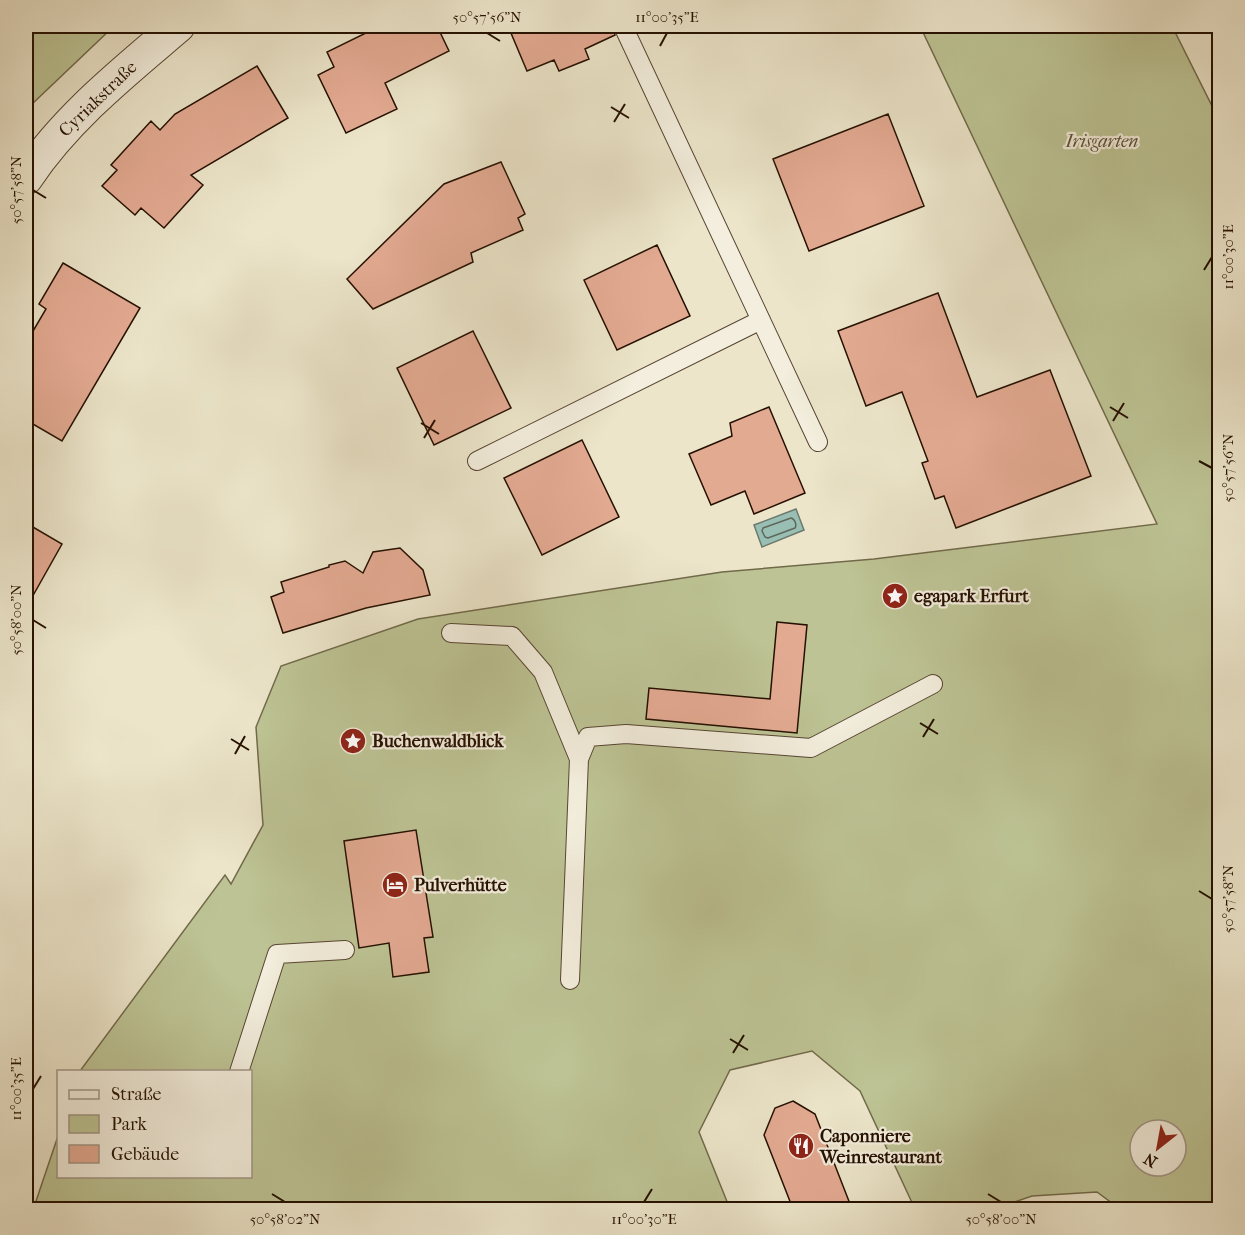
<svg xmlns="http://www.w3.org/2000/svg" width="1245" height="1235" viewBox="0 0 1245 1235" font-family="'IM FELL French Canon',serif">
  <style>
    .green { fill: #bdc394; stroke: #716a4a; stroke-width: 1.5; fill-rule: evenodd }
    .water { fill: #99bfb5; stroke: #6b796d; stroke-width: 1.5 }
    .lines { fill: none; stroke-linecap: round; stroke-linejoin: round }
    .shore { stroke: #5f685a; stroke-width: 1.5 }
    .building { fill: #e3aa92; stroke: #251000; stroke-width: 1.5 }
    .service-casing { stroke: #574532; stroke-width: 20 }
    .tertiary-casing { stroke: #574532; stroke-width: 35 }
    .service { stroke: #f3eedd; stroke-width: 18 }
    .tertiary { stroke: #f3eedd; stroke-width: 33 }
    .ticks { fill: none; stroke: #251000; stroke-width: 2 }
    .labels { text-anchor: middle; dominant-baseline: central; stroke-width: 4.5; stroke-linejoin: round; paint-order: stroke }
    .street-label { font-size: 18px; fill: #251000; stroke: #f3eedd }
    .park-label { font-size: 18px; font-style: italic; fill: #5a4f34; stroke: #f3eedd }
    .poi-label { font-size: 18px; font-weight: bold; fill: #251000; stroke: #f3eedd; text-anchor: start }
    .neatline { fill: none; stroke: #251000; stroke-width: 2 }
    .ticks-label { font-size: 15px; text-anchor: middle; fill: #251000 }
  </style>
  <rect width="100%" height="100%" fill="#ece5ca"/>
  <filter id="stains"><feTurbulence type="fractalNoise" baseFrequency=".00333" numOctaves="4"/><feColorMatrix values="0 0 0 0 .2 0 0 0 0 .09 0 0 0 0 .02 0 0 0 .5 -.17"/></filter>
  <radialGradient id="worn" r=".72"><stop offset=".6" stop-color="#630" stop-opacity="0"/><stop offset="1" stop-color="#630" stop-opacity=".3"/></radialGradient>
  <path class="green" d="M26,26H114L31,105H26Z
    M920,26H1172L1220,122L1219,1209H1120L1097,1192L1032,1196L994,1209H915L860,1091L812,1051L730,1070L699,1132L730,1209L33,1210L58,1136V1176H250V1072L80,1071L225,875L231,884L263,825L256,727L281,666L418,619L722,572L874,559L1157,524ZM1140,1130H1176V1166H1140Z"/>
  <path class="water" d="M796,509L804,530L762,547L754,525Z"/>
  <g class="lines">
    <path class="shore" d="M791,518C795,519 797,525 795,528L768,538L765,537L762,531L763,528Z"/>
  </g>
  <path class="building" d="M380,26H437L449,51L385,83L397,109L346,133L318,75L334,67L327,52Z
    M508,26H612L615,35L585,49L589,59L559,71L554,60L527,71Z
    M257,66L288,118L191,175L203,185L164,228L141,208L135,215L102,186L117,170L111,165L151,121L160,130L175,114Z
    M888,114L924,206L809,251L773,159Z
    M501,162L525,214L518,218L523,230L471,253L473,262L373,309L347,279L444,184Z
    M657,245L690,316L617,350L584,280Z
    M63,263L140,308L62,441L26,420V343L46,309L39,304Z
    M938,293L977,397L1050,370L1091,476L956,528L944,496L935,499L922,463L928,461L902,392L866,406L838,331Z
    M473,331L511,408L434,445L397,368Z
    M769,407L805,493L754,514L745,491L711,505L689,454L732,436L730,423Z
    M582,440L619,517L542,555L504,478Z
    M26,523L62,544L26,608Z
    M400,548L423,570L430,595L366,608L283,633L271,597L284,592L281,582L329,567V565L345,561L363,573L373,552Z
    M777,622L807,625L797,733L646,719L649,688L770,699Z
    M416,830L433,937L424,938L429,972L393,977L389,943L359,948L344,841Z
    M793,1101L815,1114L852,1209H793L764,1135L775,1108Z"/>
  <g class="lines">
    <g class="service-casing">
      <path id="service" d="M623,26L818,442
        M477,461L761,320
        M451,633L512,636L543,672L579,759L570,980
        M579,759L588,737L626,734L811,748L933,684
        M239,1072L277,954L345,950"/>
    </g>
    <g class="tertiary-casing">
      <path id="tertiary" d="M26,178C66,118 124,72 178,26"/>
    </g>
    <use href="#service" class="service"/>
    <use href="#tertiary" class="tertiary"/>
  </g>
  <path class="ticks" d="M487,33L500,41M660,46L667,33M611,107L629,118M614,122L625,104M33,190L46,198M1204,270L1212,257M1110,407L1128,418M1113,421L1124,403M421,423L439,434M424,438L435,420M1199,461L1212,468M33,620L46,628M920,723L938,734M923,737L934,719M231,739L249,750M235,754L245,736M1199,891L1212,899M730,1039L748,1050M733,1053L744,1035M33,1089L41,1076M272,1194L285,1202M988,1194L1001,1202M644,1202L652,1189"/>
  <defs>
    <g id="sight-disc" transform="scale(1.35)"><circle r="9.5" fill="#8f2418" stroke="#f3eedd"/><path d="M0-6L1.8-2.2L6-1.7L2.9 1.2L3.7 5.4L0 3.3L-3.7 5.4L-2.9 1.2L-6-1.7L-1.8-2.2Z" fill="#fff"/></g>
    <g id="hotel-disc" transform="scale(1.35)"><circle r="9.5" fill="#8f2418" stroke="#f3eedd"/><path d="M-6-4.5h1.5V1H6V5H4.5V3h-9V5H-6ZM-4 0a1.8 1.8 0 1 1 3.6 0ZM.5 0V-2.5h3Q6-2.5 6 0Z" fill="#fff"/></g>
    <g id="restaurant-disc" transform="scale(1.35)"><circle r="9.5" fill="#8f2418" stroke="#f3eedd"/><path d="M-5-6h1v4h1v-4h1v4h1v-4h1v5L-1.5 .5V6h-2V.5L-5-1ZM5-6V6H3V1.5H1.5Q1.5-4 5-6Z" fill="#fff"/></g>
  </defs>
  <g fill-rule="evenodd">
    <use href="#sight-disc" x="895" y="596"/>
    <use href="#sight-disc" x="353" y="741"/>
    <use href="#hotel-disc" x="395" y="885"/>
    <use href="#restaurant-disc" x="801" y="1146"/>
  </g>
  <g class="labels">
    <g class="street-label">
      <text transform="translate(98 99) rotate(-44)">Cyriakstraße</text>
    </g>
    <g class="park-label">
      <text x="1102" y="141">Irisgarten</text>
    </g>
    <g class="poi-label">
      <text x="914" y="596">egapark Erfurt</text>
      <text x="372" y="741">Buchenwaldblick</text>
      <text x="414" y="885">Pulverhütte</text>
      <text x="820" y="1136">Caponniere<tspan x="820" dy="21">Weinrestaurant</tspan></text>
    </g>
  </g>
  <rect width="1245" height="1235" fill="none" stroke="#ece5ca" stroke-width="66"/>
  <rect x="57" y="1070" width="195" height="108" fill="#f3eedd" stroke="#a19585" stroke-width="1.5"/>
  <rect x="69" y="1090" width="30" height="9" fill="#f3eedd" stroke="#a19585" stroke-width="1.5"/>
  <text x="111" y="1100" font-size="18" fill="#251000">Straße</text>
  <rect x="69" y="1115" width="30" height="18" fill="#bdc394" stroke="#a19585" stroke-width="1.5"/>
  <text x="111" y="1130" font-size="18" fill="#251000">Park</text>
  <rect x="69" y="1145" width="30" height="18" fill="#e3aa92" stroke="#a19585" stroke-width="1.5"/>
  <text x="111" y="1160" font-size="18" fill="#251000">Gebäude</text>
  <g transform="translate(1158 1148) rotate(211)"><circle r="28" fill="#f3eedd" stroke="#a19585" stroke-width="1.5"/>
  <path d="M0-4.5L10 22L0 15L-10 22Z" fill="#8f2418"/>
  <text y="-9" font-size="16" font-weight="bold" text-anchor="middle" fill="#251000">N</text>
  </g>
  <rect x="33" y="33" width="1179" height="1169" class="neatline"/>
  <g class="ticks-label">
    <text x="487" y="22">50°57'56"N</text>
    <text x="667" y="22">11°00'35"E</text>
    <text transform="translate(16 190) rotate(-90)" y="5">50°57'58"N</text>
    <text transform="translate(1228 257) rotate(-90)" y="5">11°00'30"E</text>
    <text transform="translate(1228 468) rotate(-90)" y="5">50°57'56"N</text>
    <text transform="translate(16 620) rotate(-90)" y="5">50°58'00"N</text>
    <text transform="translate(1228 899) rotate(-90)" y="5">50°57'58"N</text>
    <text transform="translate(16 1089) rotate(-90)" y="5">11°00'35"E</text>
    <text x="285" y="1224">50°58'02"N</text>
    <text x="644" y="1224">11°00'30"E</text>
    <text x="1001" y="1224">50°58'00"N</text>
  </g>
  <rect width="100%" height="100%" filter="url(#stains)"/>
  <rect width="100%" height="100%" fill="url(#worn)"/>
</svg>
